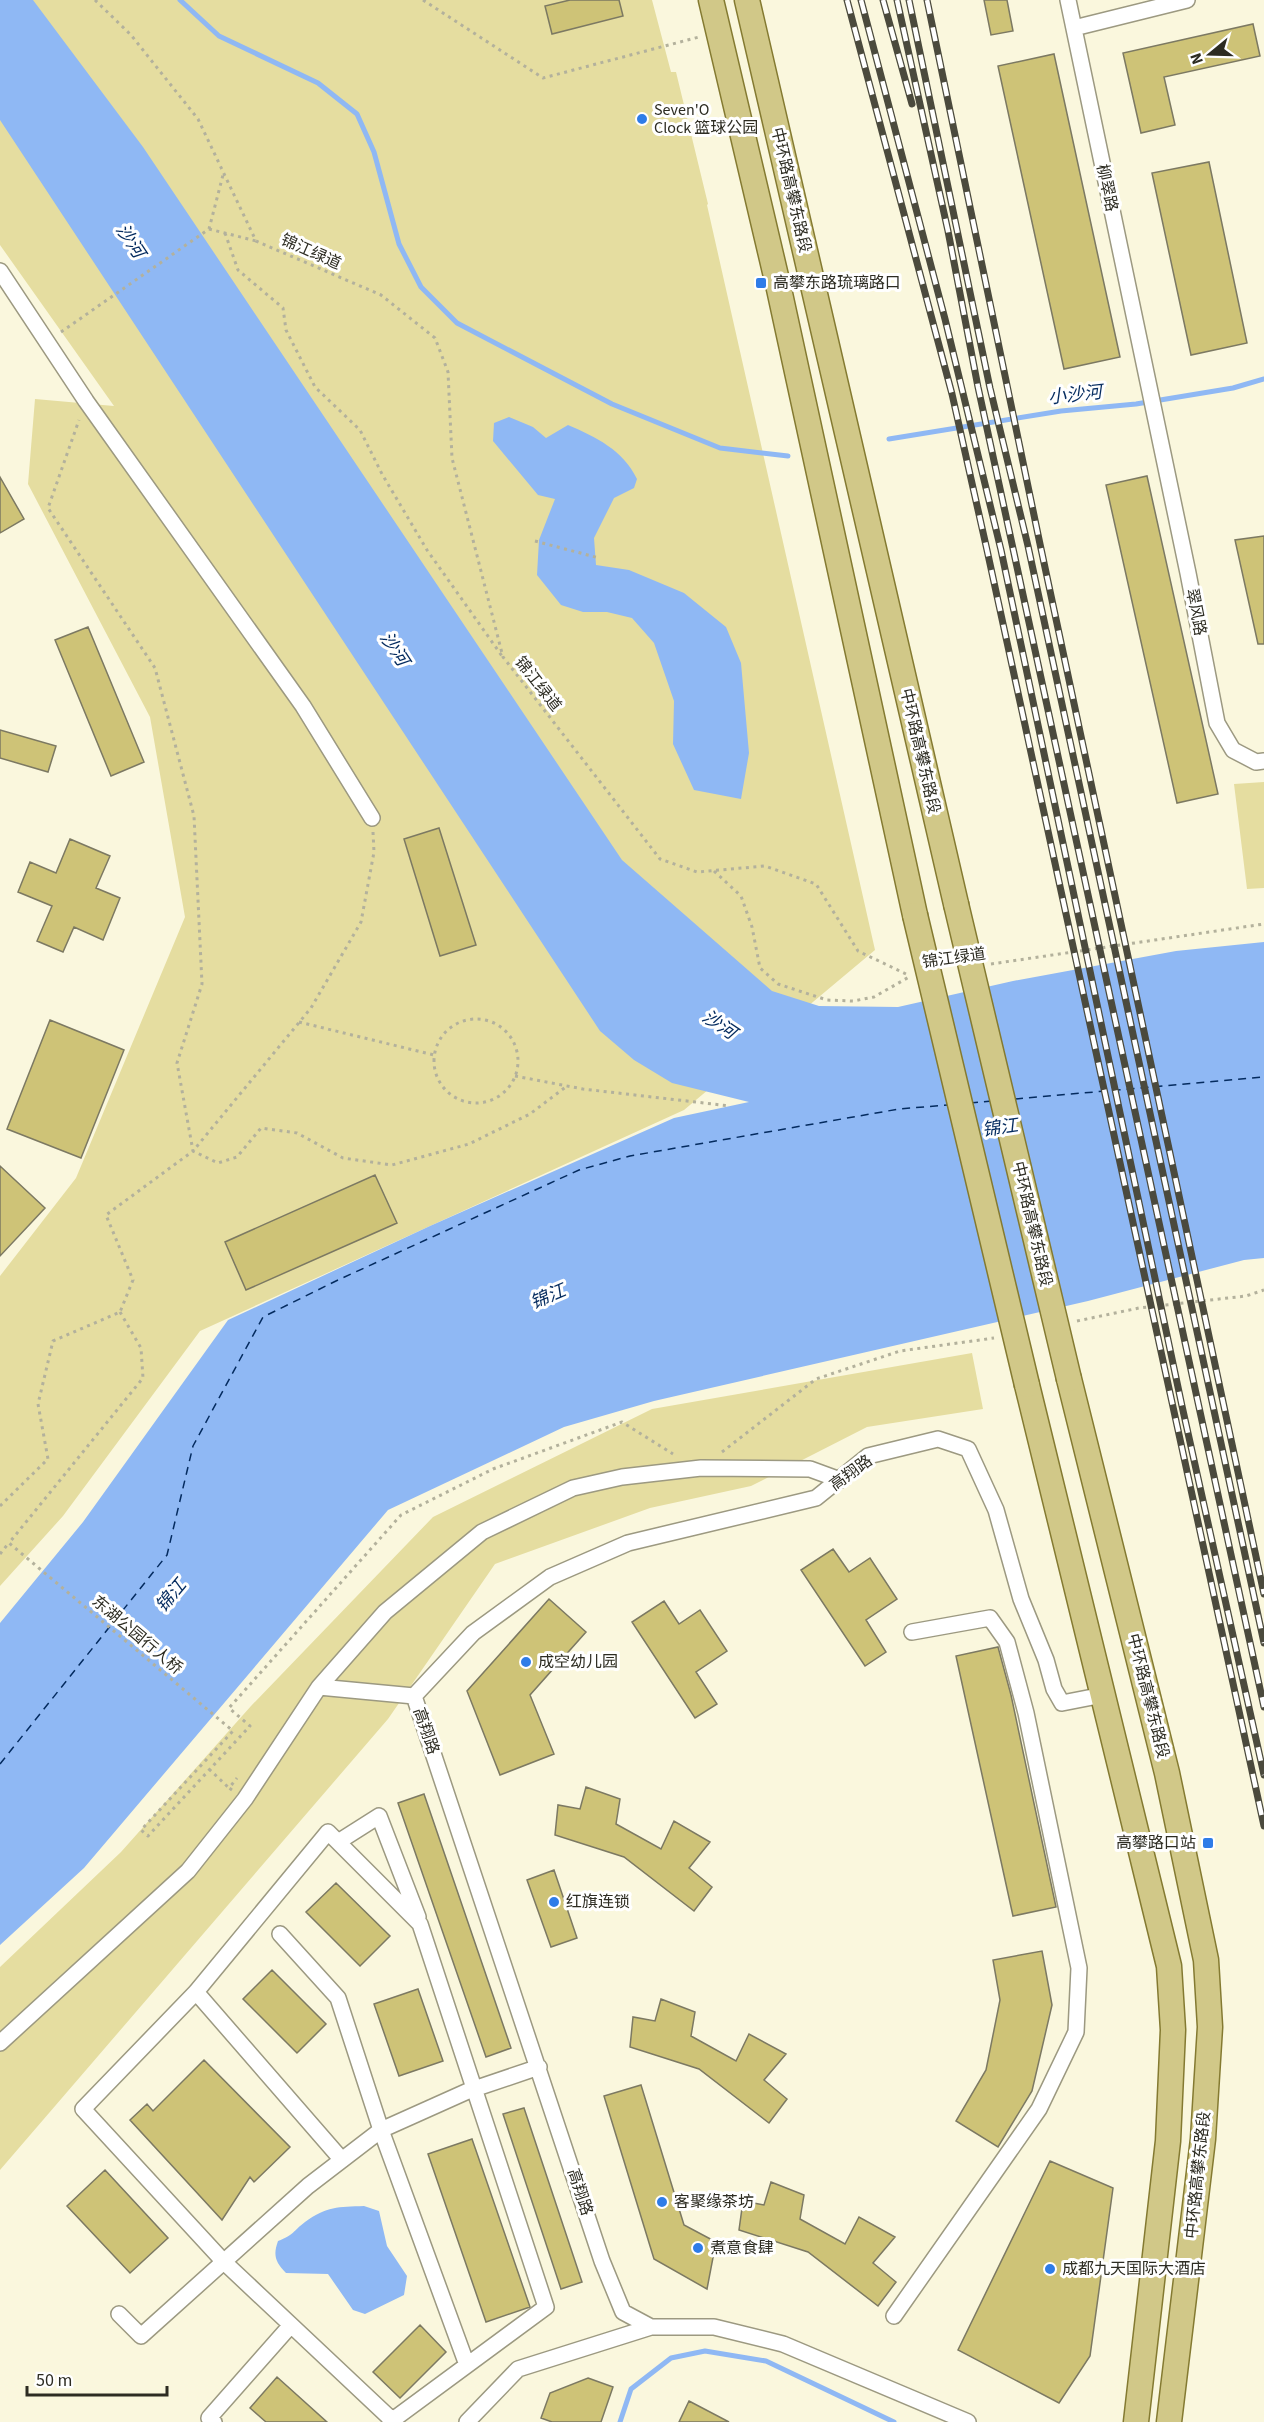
<svg xmlns="http://www.w3.org/2000/svg" width="1264" height="2422" viewBox="0 0 1264 2422" font-family="'Source Sans 3','Noto Sans SC',sans-serif">
  <style>
    .green { fill: #e5dda0 }
    .water { fill: #8fb8f4 }
    .lines { fill: none; stroke-linecap: round; stroke-linejoin: round }
    .stream { stroke: #8fb8f4; stroke-width: 5 }
    .ferry { stroke: #042b5f; stroke-width: 1.5; stroke-dasharray: 8 6; stroke-linecap: butt }
    .building { fill: #cec377; stroke: #7c7962; stroke-width: 1.5 }
    .minor-casing { stroke: #9c9981; stroke-width: 18 }
    .primary-casing { stroke: #847a31; stroke-width: 27 }
    .path { stroke: #b3b19c; stroke-width: 3; stroke-dasharray: 3 4.5; stroke-linecap: butt }
    .minor { stroke: #fff; stroke-width: 15 }
    .primary { stroke: #d1c888; stroke-width: 24 }
    .rail-casing { stroke: #4b4a3d; stroke-width: 7 }
    .rail { stroke: #fff; stroke-width: 4.5; stroke-dasharray: 14; stroke-linecap: butt }
    .primary-bridge-casing { stroke: #847a31; stroke-width: 27; stroke-linecap: butt }
    .primary-bridge { stroke: #d1c888; stroke-width: 24 }
    .poi-dot { fill: #2e7ce8; stroke: #fff; stroke-width: 2 }
    .labels { text-anchor: middle; dominant-baseline: central; stroke-width: 6; stroke-linejoin: round; paint-order: stroke }
    .poi-label { font-size: 16px; fill: #2d2c22; stroke: #fff; text-anchor: start }
    .street-label { font-size: 16px; fill: #2d2c22; stroke: #fff }
    .water-label { font-size: 18px; font-style: italic; fill: #042b5f; stroke: #fff }
  </style>
  <rect width="100%" height="100%" fill="#faf7dd"/>
  <path class="green" d="M0,0H652L671,72H676L708,204L707,205L875,950L684,1110L200,1331L63,1516L0,1586V1276L76,1178L185,917L150,717L28,484L35,399L114,406L0,245Z
    M1264,782V888L1247,889L1234,784Z
    M972,1353L983,1409L867,1427L751,1486L650,1508L495,1564L388,1719L0,2170V1967L121,1852L251,1706L433,1517L652,1409Z"/>
  <path class="water" d="M0,0H33L143,147L622,860L772,991L819,1006L898,1007L1013,981L1176,951L1264,942V1258L1244,1260L1088,1301L654,1401L564,1427L388,1510L84,1868L0,1945V1623L83,1522L228,1320L430,1226L674,1118L749,1102L672,1083L634,1060L600,1031L0,120Z
    M509,417L533,427L546,438L568,425C596,437 623,450 637,479L634,488L614,498L594,538L596,565L629,570L684,593L726,627L741,663L749,753L741,799L694,790L673,744L674,701L654,643L632,618L607,612H583L561,605L537,575L539,540L555,499L538,495L493,441L494,423Z
    M364,2206L379,2211L387,2246L407,2276L404,2295L365,2314L353,2310L328,2274L286,2273C275,2262 273,2255 278,2241C294,2235 293,2231 305,2222C327,2206 338,2207 364,2206Z"/>
  <g class="lines">
    <path class="stream" d="M180,0L219,36L318,83L357,114L374,152L399,244L421,287L457,323L612,404L720,448L788,456
      M889,439L1061,411L1136,404L1233,388L1264,379
      M620,2422L631,2389L671,2358L705,2351L766,2361L894,2422"/>
    <path class="ferry" d="M1015,1099L1264,1077
      M970,1103L992,1101
      M0,1764L167,1555L193,1446L263,1317L338,1280L579,1170L630,1156L899,1109L948,1105"/>
  </g>
  <path class="building" d="M570,0H619L623,16L552,34L545,6Z
    M984,0H1007L1013,31L991,35Z
    M1253,24L1260,56L1164,77L1175,125L1141,133L1123,53Z
    M1054,54L1120,357L1064,369L998,66Z
    M1209,162L1247,343L1191,355L1152,173Z
    M1147,476L1218,794L1177,803L1106,485Z
    M0,477L24,519L0,533Z
    M1264,536V644H1258L1235,540Z
    M88,627L144,762L111,776L55,640Z
    M0,730L56,746L48,772L0,758Z
    M439,828L476,945L440,956L404,839Z
    M70,839L110,856L96,888L120,898L103,940L74,927L63,952L37,941L52,906L18,892L30,862L56,873Z
    M50,1020L124,1050L81,1158L7,1129Z
    M0,1166L45,1208L0,1256Z
    M375,1175L397,1223L246,1290L225,1242Z
    M833,1549L849,1572L870,1558L897,1599L866,1620L886,1652L865,1666L801,1570Z
    M549,1599L586,1632L530,1695L554,1754L500,1775L467,1691Z
    M664,1601L679,1624L700,1610L727,1651L696,1672L717,1704L695,1718L632,1622Z
    M998,1647L1011,1695L1056,1907L1013,1916L956,1656Z
    M586,1787L620,1799L616,1824L661,1849L674,1821L710,1842L689,1868L712,1887L694,1911L624,1857L555,1835L558,1805L580,1809Z
    M424,1794L511,2048L486,2057L398,1803Z
    M554,1870L577,1938L551,1947L527,1880Z
    M336,1883L390,1936L360,1966L306,1912Z
    M1042,1951L1052,2005L1032,2091L998,2147L956,2121L986,2070L1000,2000L993,1960Z
    M272,1970L326,2024L297,2053L243,1999Z
    M418,1989L443,2061L399,2076L374,2004Z
    M661,1999L695,2012L691,2036L736,2061L749,2034L786,2054L764,2080L787,2099L769,2123L699,2069L630,2047L633,2017L655,2021Z
    M204,2060L290,2147L254,2182L250,2177L222,2220L130,2120L147,2104L153,2111Z
    M641,2085L684,2225L716,2242L707,2289L654,2259L604,2096Z
    M524,2108L582,2282L561,2289L503,2114Z
    M472,2139L530,2307L486,2322L428,2154Z
    M1050,2161L1113,2188L1090,2356L1059,2403L958,2350Z
    M105,2170L168,2238L130,2273L67,2206Z
    M771,2182L804,2195L800,2219L845,2244L859,2217L895,2237L873,2263L896,2282L878,2306L808,2252L739,2230L743,2201L764,2205Z
    M420,2325L446,2352L400,2398L373,2372Z
    M277,2377L327,2422H266L250,2408Z
    M588,2378L613,2387L601,2422H552L541,2418L550,2393Z
    M689,2401L729,2422H679Z"/>
  <g class="lines">
    <g class="minor-casing">
      <path id="minor" d="M1068,0L1188,573L1217,723L1233,750L1256,762L1264,761
        M1074,28L1187,0
        M0,271L86,401L303,706L372,818
        M319,1687L414,1696
        M338,1842L379,1816L418,1917
        M280,1934L338,1998L381,2130L467,2365
        M196,1992L342,2160
        M0,2043L188,1871L245,1799L319,1687L385,1612L482,1532L573,1488L622,1477L701,1468L810,1469L840,1480
        M119,2314L141,2336L308,2186L381,2130L468,2091L539,2067
        M894,2316L1039,2109L1076,2032L1079,1968L1026,1713L1007,1642L990,1618L912,1632
        M214,2422L209,2418L291,2325
        M390,2422L546,2307L420,1924L328,1832L196,1992L83,2109L224,2262L392,2420
        M467,2422L518,2369L651,2327
        M968,2422L783,2344L714,2327H651L623,2312L602,2261L414,1696L473,1633L550,1577L628,1543L816,1498L868,1456L938,1439L968,1449L996,1510L1021,1599L1046,1660L1054,1689L1062,1703L1103,1695"/>
    </g>
    <g class="primary-casing">
      <path id="primary" d="M711,0L779,289L915,915
        M747,0L956,904
        M1069,1379L1167,1773L1206,1960L1210,2027L1203,2139L1169,2422
        M1027,1385L1169,1966L1173,2030L1168,2141L1136,2422"/>
    </g>
    <path class="path" d="M95,0L131,35L198,119L256,241L381,295L435,338L448,372L452,458L503,657L660,859L697,872L765,866L816,884L858,951L908,975
      M423,0L543,78L699,37
      M209,229L256,241
      M225,233L238,270L283,308L286,330L315,387L360,430L382,474L427,550L502,656
      M61,332L209,229L223,175
      M535,541L599,558
      M373,832L374,852L361,922L311,1008L193,1151L218,1163L237,1157L261,1128L297,1133L343,1158L392,1165L469,1144L530,1114L567,1086
      M714,871L741,896L752,927L760,968L778,984L827,1000L853,1001L874,997L909,977
      M991,964L1264,924
      M434 1061a42 42 0 1 1 84 0a42 42 0 1 1-84 0Z
      M299,1022L434,1055
      M515,1076L583,1089L730,1106
      M120,1312L141,1348L143,1378L9,1543L233,1731L141,1830L148,1836L250,1726L229,1708L401,1515L493,1469L622,1422L673,1454
      M1077,1321L1139,1308L1246,1296L1264,1290
      M722,1452L816,1379L900,1351L994,1338
      M0,1506L48,1459L38,1404L53,1341L120,1312L133,1280L106,1215L193,1151L177,1063L202,984L194,816L155,668L48,508L79,420
      M0,1554L8,1544
      M209,1769L229,1788
      M232,1790L229,1788L237,1778"/>
    <use href="#minor" class="minor"/>
    <use href="#primary" class="primary"/>
    <g class="rail-casing">
      <path id="rail" d="M847,0L952,394L987,550L1264,1826
        M861,0L945,319L1001,550L1182,1406L1264,1775
        M883,0L912,104
        M897,0L948,231L978,387L1264,1707
        M909,0L990,388L1028,546L1264,1643
        M927,0L1040,544L1264,1594"/>
    </g>
    <use href="#rail" class="rail"/>
    <g class="primary-bridge-casing">
      <path id="primary-bridge" d="M956,904L1069,1379
        M915,915L1027,1385"/>
    </g>
    <use href="#primary-bridge" class="primary-bridge"/>
  </g>
  <g class="poi-dot">
    <circle cx="642" cy="119" r="6"/>
    <rect x="755" y="277" width="12" height="12" rx="3"/>
    <circle cx="526" cy="1662" r="6"/>
    <rect x="1202" y="1837" width="12" height="12" rx="3"/>
    <circle cx="554" cy="1902" r="6"/>
    <circle cx="662" cy="2202" r="6"/>
    <circle cx="698" cy="2248" r="6"/>
    <circle cx="1050" cy="2269" r="6"/>
  </g>
  <g class="labels">
    <g class="poi-label">
      <text x="654" y="110">Seven'O<tspan x="654" dy="18">Clock 篮球公园</tspan></text>
      <text x="773" y="283">高攀东路琉璃路口</text>
      <text x="538" y="1662">成空幼儿园</text>
      <text x="1196" y="1843" text-anchor="end">高攀路口站</text>
      <text x="566" y="1902">红旗连锁</text>
      <text x="674" y="2202">客聚缘茶坊</text>
      <text x="710" y="2248">煮意食肆</text>
      <text x="1062" y="2269">成都九天国际大酒店</text>
    </g>
    <g class="street-label">
      <text transform="translate(1107 188) rotate(78)">柳翠路</text>
      <text transform="translate(791 190) rotate(77)">中环路高攀东路段</text>
      <text transform="translate(311 252) rotate(24)">锦江绿道</text>
      <text transform="translate(1196 612) rotate(79)">翠风路</text>
      <text transform="translate(538 684) rotate(52)">锦江绿道</text>
      <text transform="translate(920 751) rotate(77)">中环路高攀东路段</text>
      <text transform="translate(954 958) rotate(-8)">锦江绿道</text>
      <text transform="translate(1032 1224) rotate(77)">中环路高攀东路段</text>
      <text transform="translate(851 1473) rotate(-36)">高翔路</text>
      <text transform="translate(137 1635) rotate(40)">东湖公园行人桥</text>
      <text transform="translate(1148 1696) rotate(76)">中环路高攀东路段</text>
      <text transform="translate(426 1731) rotate(71)">高翔路</text>
      <text transform="translate(1198 2175) rotate(-84)">中环路高攀东路段</text>
      <text transform="translate(580 2192) rotate(72)">高翔路</text>
    </g>
    <g class="water-label">
      <text transform="translate(130 241) rotate(57)">沙河</text>
      <text transform="translate(1075 395) rotate(-6)">小沙河</text>
      <text transform="translate(394 649) rotate(57)">沙河</text>
      <text transform="translate(719 1025) rotate(34)">沙河</text>
      <text transform="translate(1000 1128) rotate(-8)">锦江</text>
      <text transform="translate(548 1297) rotate(-23)">锦江</text>
      <text transform="translate(171 1596) rotate(-50)">锦江</text>
    </g>
  </g>
  <g transform="translate(1210 54) rotate(251)" stroke="#ffffff" stroke-width="4.5" paint-order="stroke">
  <path d="M0-4.5L10 22L0 15L-10 22Z" fill="#2d2c22"/>
  <text y="-9" font-size="16" font-weight="bold" text-anchor="middle" fill="#2d2c22">N</text>
  </g>
  <path d="M27 2386v9h140v-9" fill="none" stroke="#2d2c22" stroke-width="3"/>
  <text x="36" y="2386" font-size="18" fill="#2d2c22" stroke="#ffffff" stroke-width="4.5" paint-order="stroke">50 m</text>
</svg>
